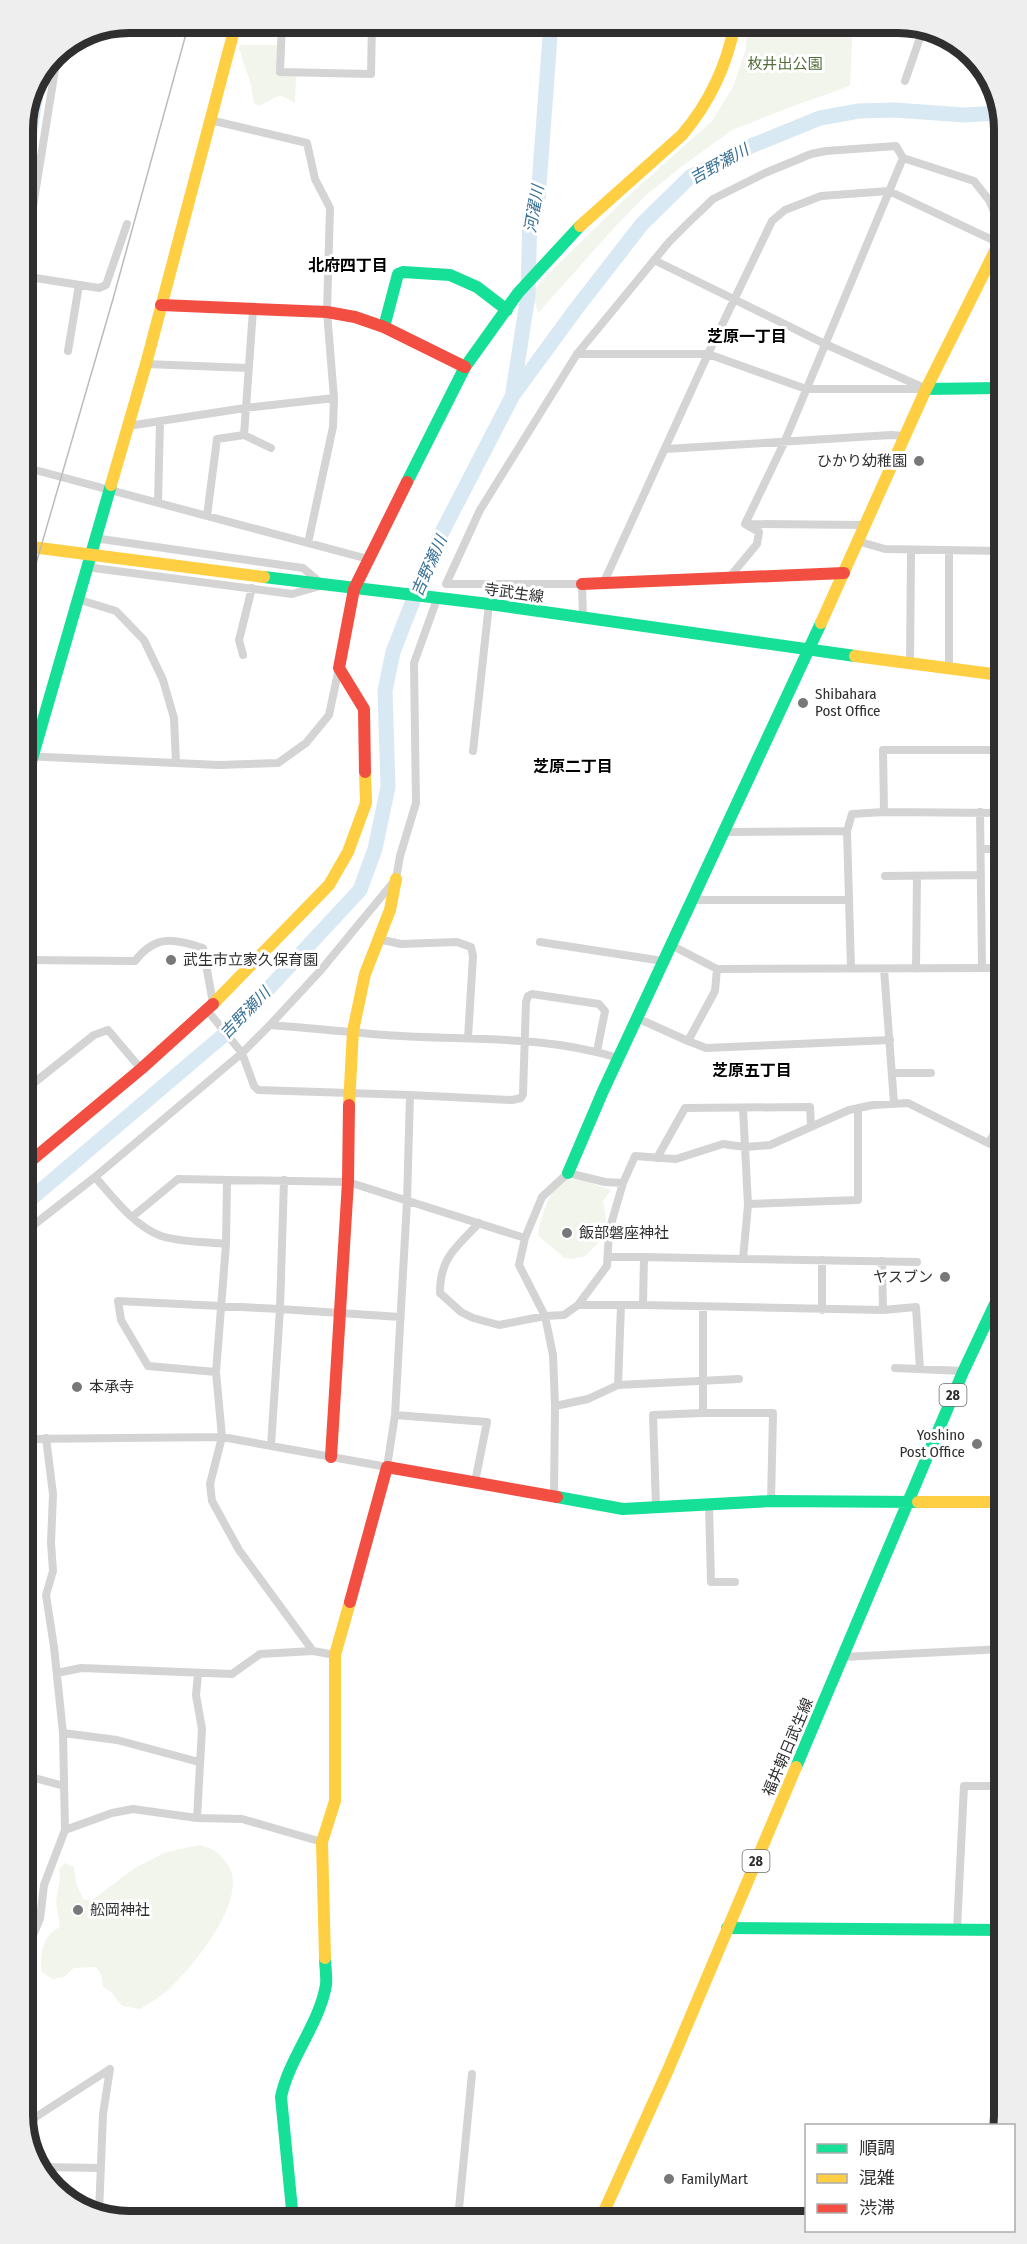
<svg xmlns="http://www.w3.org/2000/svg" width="1027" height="2244" viewBox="0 0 1027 2244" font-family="'Fira Sans Condensed','Noto Sans JP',sans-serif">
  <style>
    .green { fill: #f1f5ec }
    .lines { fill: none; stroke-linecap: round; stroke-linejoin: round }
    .stream { stroke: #d8e9f3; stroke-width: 2 }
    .river { stroke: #d8e9f3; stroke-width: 15 }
    .street { stroke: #d4d4d4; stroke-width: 8 }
    .fast { stroke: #16e098; stroke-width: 12 }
    .slow { stroke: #ffcf43; stroke-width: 12 }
    .jam { stroke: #f24e42; stroke-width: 12 }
    .tram { stroke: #bbb; stroke-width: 1.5 }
    .poi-dot { fill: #787878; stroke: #fff; stroke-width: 2 }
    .labels { text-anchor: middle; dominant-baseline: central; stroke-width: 6; stroke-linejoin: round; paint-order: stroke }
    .shield { fill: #fff; stroke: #6d6d6d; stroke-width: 1.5 }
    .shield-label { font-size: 14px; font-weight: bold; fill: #2f2f2f }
    .park-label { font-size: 15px; fill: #526d3a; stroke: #fff }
    .poi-label { font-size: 15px; fill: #2f2f2f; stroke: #fff; text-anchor: start }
    .street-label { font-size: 15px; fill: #2f2f2f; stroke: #fff }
    .water-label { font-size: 16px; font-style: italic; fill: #387196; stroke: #fff }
    .neighbourhood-label { font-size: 16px; font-weight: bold; fill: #000; stroke: #fff }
    .rim { fill: none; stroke: #2f2f2f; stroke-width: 8 }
  </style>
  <rect width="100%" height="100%" fill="#fff"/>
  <path class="green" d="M747,23H853L850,86L788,108L732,130L681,167L646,195L614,228L538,313L532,293L543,279L628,196L712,121L733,87L746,49Z
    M240,45H277V76H296L295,103L280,95L259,106L254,103L251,85L239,48Z
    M569,1179L585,1181L611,1190L603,1201L606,1220L605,1232L599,1242L585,1256L572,1259L564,1258C556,1249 547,1244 538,1235C540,1219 550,1184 569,1179Z
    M199,1845C213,1848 220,1853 228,1865C250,1899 192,1968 167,1991C158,1998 149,2004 140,2009L122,2006L112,1993L103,1987L101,1974L96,1967L74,1968L64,1977L52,1979L41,1971C41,1952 42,1936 60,1927L56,1901L60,1879L59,1869L65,1863L74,1867L76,1882L83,1899L91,1901L135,1868L164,1853Z"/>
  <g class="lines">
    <path class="stream" d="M23,221C32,169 37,117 48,66"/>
    <path class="river" d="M513,392L528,295L530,213L538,199L551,23
      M26,1203L232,1028L360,890L375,849L388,787L385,691L393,652L427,565L440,536L513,395L576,309L642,224L690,177L751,146L820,118L859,111L894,110L965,115L999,113"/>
    <path class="street" d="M282,23L280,72L371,74L372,23
      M973,66V59
      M905,81L923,29
      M210,120L307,143L315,179L330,208L327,312L334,398L333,427L308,543
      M654,260L825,344L922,387
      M23,269L58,51
      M23,276L99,288L106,285L127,224
      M68,351L79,285
      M577,354H708L806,389H926
      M146,364L248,368
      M128,426L245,408L334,398
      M244,435L253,310
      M666,449L891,435L905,436
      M24,467L368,559
      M158,502L160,422
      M207,516L217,439L244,435L271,448
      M748,524L864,525
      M94,538L303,568L322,584
      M857,541L885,549L1000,551
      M949,550V668
      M86,567L292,594L320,586
      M728,579L757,544L759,532L745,524L784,443L903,158
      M603,584L708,354L772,221L785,210L821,196L889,191L999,243
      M77,599L116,611L144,640L163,680L174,718L176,763
      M583,618L582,584H446L480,510L577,354L669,242L686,225L713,199L765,173L811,154L826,151L896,146L903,158L974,181L989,200L999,223
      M243,655L239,640L252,588
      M910,663L911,551
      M473,751L489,604
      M24,756L219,765L278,763L306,743L329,715L339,668
      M884,812L883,750H1001
      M980,812L982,968
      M724,832L847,831
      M981,849H1001
      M885,876L981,875
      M692,900H849
      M378,939L401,944L457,942L471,947L473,956L468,1038
      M540,942L663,961
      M671,945L717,969L1001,968
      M25,960L135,961C156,934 173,939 203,948L213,1003
      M851,968L847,831L852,814L884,812L1001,813
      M884,969L894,1103
      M916,969L917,876
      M637,1018L688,1041L715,991L717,969
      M270,1025C309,1028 347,1032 385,1035C463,1041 542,1034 618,1058
      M688,1041L706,1048L890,1040
      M893,1073H931
      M25,1090L94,1035L108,1030L141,1069
      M410,1095L512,1100L521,1098L523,1094L526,1002L528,996L532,994L599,1004L605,1011L597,1051
      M743,1108L748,1205L743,1259L644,1257L643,1305L883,1310L916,1307L920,1369
      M989,1142L1002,1122
      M657,1158L685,1108L810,1107L811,1125
      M95,1177C114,1198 134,1226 161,1236C179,1242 207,1242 226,1244
      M227,1181L226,1244L216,1372L222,1437L210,1484L212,1501L239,1550L313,1651
      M748,1204L858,1200V1108
      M132,1217L178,1179L348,1182L525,1238
      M479,1223C456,1248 440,1257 440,1293L461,1312L473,1318L499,1325L545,1316L564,1315L578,1305H643
      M26,1231L95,1177L242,1053L270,1025L321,970L396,879L400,856L416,803L414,663L437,599
      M608,1257H644
      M743,1259L917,1262
      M882,1261L883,1310
      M578,1305L607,1266L609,1231L623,1183
      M703,1307V1413H773L771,1501
      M822,1310V1260
      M895,1368L963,1371
      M216,1372L148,1366L121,1320L118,1301L280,1309L400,1317
      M618,1385L621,1305
      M555,1406L588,1399L618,1385L739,1379
      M395,1415L487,1422L475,1482
      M26,1439L222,1437L387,1467L395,1415L407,1202L410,1095L258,1090L254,1086L242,1053L207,1010
      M271,1446L280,1309L284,1180
      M554,1496L555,1406L553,1355L545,1316L519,1265L525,1238L542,1197L568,1173L605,1182L623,1183L635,1156L676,1159L723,1144L745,1147L770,1145L849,1110L873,1105L908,1103L1002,1150
      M709,1504L711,1582H735
      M656,1507L653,1415L703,1413
      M843,1657L1003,1649
      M57,1673L81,1668L232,1674L260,1654L313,1651L335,1655
      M63,1733L117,1740L199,1762
      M27,1776L64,1786
      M197,1818L202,1729L196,1695L198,1674
      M65,1830L112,1813L133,1809L197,1818L242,1819L322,1842
      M957,1929L964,1786H1004
      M28,1947L40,1919L44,1885L65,1830L63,1733L54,1647L46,1595L53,1571L51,1543L53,1494L46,1438
      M28,2122L110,2069L103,2114L99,2213
      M41,2167L100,2168
      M458,2219L472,2074"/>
    <path class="fast" d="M384,327L398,274L403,272L450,275L477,287L507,310
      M926,389L1000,388
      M407,482L465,367L518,293L580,226
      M264,577L489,604L855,656
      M25,783L111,485
      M568,1173L603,1091L821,623
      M557,1497L623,1509L771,1501L918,1502
      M796,1767L963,1372L1002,1289
      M727,1928L1004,1930
      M293,2220L281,2097C289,2058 319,2025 326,1985C327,1977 325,1966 325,1958"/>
    <path class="slow" d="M580,226L682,135C710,102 727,66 735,23
      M111,485L146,364L236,23
      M24,546L264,577
      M821,623L926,389L999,243
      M855,656L1000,675
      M213,1004L329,885L348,852L366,803L365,772
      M349,1105L353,1031L365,974L390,910L396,879
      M918,1502H1003
      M325,1958L322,1842L335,1801V1655L350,1602
      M601,2218L668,2070L796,1767"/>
    <path class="jam" d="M161,305L327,312L355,317L384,327L465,367
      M582,584L844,573
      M365,772L364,709L339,668L354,589L407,482
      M26,1165L141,1069L213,1004
      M331,1457L348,1182L349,1105
      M350,1602L387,1467L557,1497"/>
    <path class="tram" d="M24,605L113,299L189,23"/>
  </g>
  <g class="poi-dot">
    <circle cx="919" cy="461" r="6"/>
    <circle cx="803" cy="703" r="6"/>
    <circle cx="171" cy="960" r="6"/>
    <circle cx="567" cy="1233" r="6"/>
    <circle cx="945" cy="1277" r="6"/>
    <circle cx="77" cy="1387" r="6"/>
    <circle cx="977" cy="1444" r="6"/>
    <circle cx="78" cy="1910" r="6"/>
    <circle cx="669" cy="2179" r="6"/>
  </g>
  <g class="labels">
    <g class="shield">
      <rect x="939.5" y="1384" width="27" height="22" rx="4.5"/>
      <rect x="742.5" y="1850" width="27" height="22" rx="4.5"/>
    </g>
    <g class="shield-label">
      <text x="953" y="1395">28</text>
      <text x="756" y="1861">28</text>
    </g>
    <g class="park-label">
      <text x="785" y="64">枚井出公園</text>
    </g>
    <g class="poi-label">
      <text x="907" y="461" text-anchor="end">ひかり幼稚園</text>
      <text x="815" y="694">Shibahara<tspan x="815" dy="17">Post Office</tspan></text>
      <text x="183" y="960">武生市立家久保育園</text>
      <text x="579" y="1233">飯部磐座神社</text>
      <text x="933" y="1277" text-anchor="end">ヤスブン</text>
      <text x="89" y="1387">本承寺</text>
      <text x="965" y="1435" text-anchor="end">Yoshino<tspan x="965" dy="17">Post Office</tspan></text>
      <text x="90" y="1910">舩岡神社</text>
      <text x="681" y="2179">FamilyMart</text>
    </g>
    <g class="street-label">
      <text transform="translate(514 593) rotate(8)">寺武生線</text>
      <text transform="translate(788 1747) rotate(-67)">福井朝日武生線</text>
    </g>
    <g class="water-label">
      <text transform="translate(719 164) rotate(-29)">吉野瀬川</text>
      <text transform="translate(534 209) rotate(-80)">河濯川</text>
      <text transform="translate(429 566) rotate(-66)">吉野瀬川</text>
      <text transform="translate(245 1013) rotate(-46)">吉野瀬川</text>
    </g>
    <g class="neighbourhood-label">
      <text x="348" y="265">北府四丁目</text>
      <text x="747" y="336">芝原一丁目</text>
      <text x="573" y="766">芝原二丁目</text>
      <text x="752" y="1070">芝原五丁目</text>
    </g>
  </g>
  <path d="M0 0H1027V2244H0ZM129 33H898A96 96 0 0 1 994 129V2115A96 96 0 0 1 898 2211H129A96 96 0 0 1 33 2115V129A96 96 0 0 1 129 33Z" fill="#eee" fill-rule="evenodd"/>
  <path class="rim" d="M129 33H898A96 96 0 0 1 994 129V2115A96 96 0 0 1 898 2211H129A96 96 0 0 1 33 2115V129A96 96 0 0 1 129 33Z"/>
  <rect x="805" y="2124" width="210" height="108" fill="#ffffff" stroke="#acacac" stroke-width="1.5"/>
  <rect x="817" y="2144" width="30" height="9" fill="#16e098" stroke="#acacac" stroke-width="1.5"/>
  <text x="859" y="2154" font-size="18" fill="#2f2f2f">順調</text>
  <rect x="817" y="2174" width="30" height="9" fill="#ffcf43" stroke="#acacac" stroke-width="1.5"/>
  <text x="859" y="2184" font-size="18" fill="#2f2f2f">混雑</text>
  <rect x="817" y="2204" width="30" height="9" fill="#f24e42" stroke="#acacac" stroke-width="1.5"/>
  <text x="859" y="2214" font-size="18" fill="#2f2f2f">渋滞</text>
</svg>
